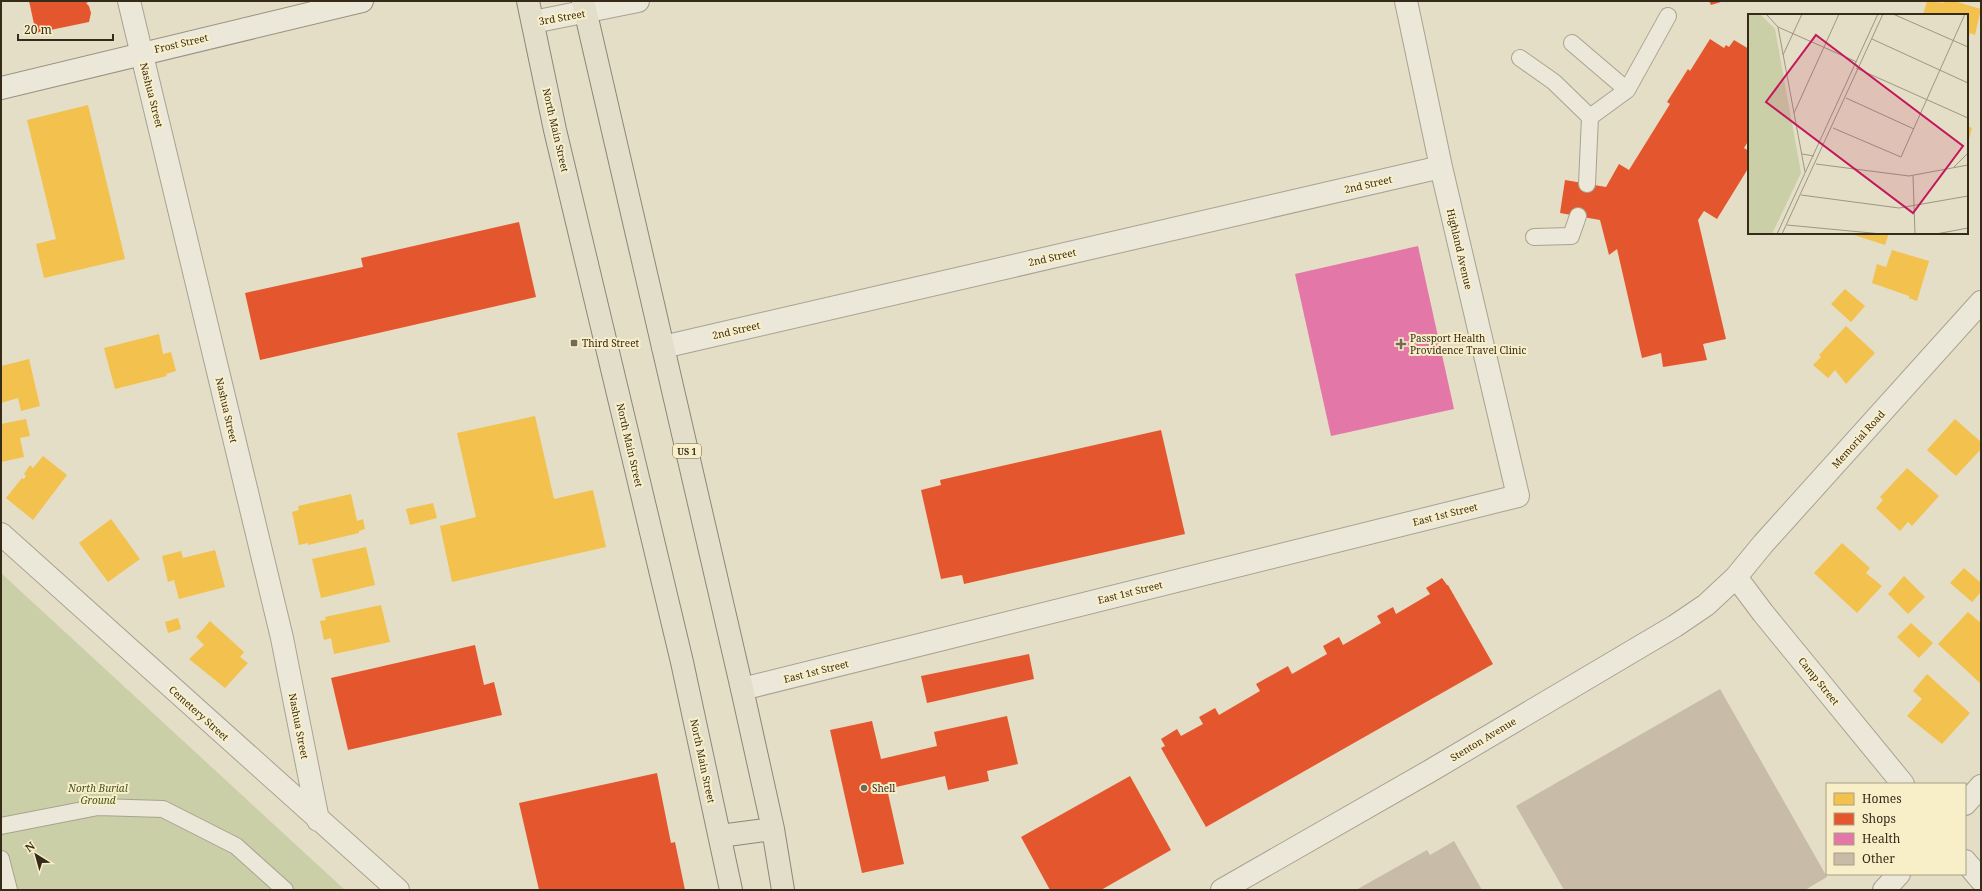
<svg xmlns="http://www.w3.org/2000/svg" width="1982" height="891" viewBox="0 0 1982 891" font-family="'Noto Serif',serif">
  <style>
    .cemetery { fill: #cbcfa7 }
    .homes { fill: #f2c14e }
    .shops { fill: #e4572e }
    .health { fill: #e377a8 }
    .building { fill: #c8bba7 }
    .lines { fill: none; stroke-linecap: round; stroke-linejoin: round }
    .lane-casing { stroke: #a8a290; stroke-width: 18 }
    .street-casing { stroke: #a8a290; stroke-width: 24 }
    .secondary-casing { stroke: #989180; stroke-width: 24 }
    .primary-casing { stroke: #8d8777; stroke-width: 24 }
    .lane { stroke: #ebe7d9; stroke-width: 16 }
    .street { stroke: #ebe7d9; stroke-width: 22 }
    .secondary { stroke: #ebe7d9; stroke-width: 22 }
    .primary { stroke: #e3dec9; stroke-width: 22 }
    .poi-dot { fill: #736956; stroke: #f8efc9; stroke-width: 1.5 }
    .labels { text-anchor: middle; dominant-baseline: central; stroke-width: 4; stroke-linejoin: round; paint-order: stroke }
    .shield { fill: #f8efc9; stroke: #70654e; stroke-width: 1 }
    .shield-label { font-size: 9px; font-weight: bold; fill: #362a19 }
    .street-label { font-size: 10px; fill: #362a19; stroke: #f8efc9 }
    .poi-label { font-size: 10px; fill: #362a19; stroke: #f8efc9; text-anchor: start }
    .park-label { font-size: 10px; font-style: italic; fill: #42541e; stroke: #f8efc9 }
    .inset-road { fill: none; stroke: #9e9681; stroke-width: 1 }
    .view { fill: #c2185b; fill-opacity: 0.15; stroke: #c2185b; stroke-width: 2 }
    .inset-edge { fill: none; stroke: #362a19; stroke-width: 2 }
  </style>
  <rect width="100%" height="100%" fill="#e4dec6"/>
  <path class="cemetery" d="M1,573L345,890H1Z"/>
  <path class="homes" d="M1927,1L1944,3V1H1954L1981,9L1975,35L1970,33L1969,36H1967V15H1923Z
    M88,105L125,259L44,278L36,244L56,239L27,120Z
    M1967,126L1972,128L1967,146Z
    M1855,233H1889L1885,245L1854,235Z
    M1892,250L1929,261L1917,301L1909,298V296L1872,283L1877,264L1886,267Z
    M1845,289L1865,306L1851,322L1831,304Z
    M1846,326L1875,353L1846,384L1835,370L1828,378L1813,365L1821,357L1819,355Z
    M159,334L163,354L171,352L176,371L166,374L167,376L115,389L104,348Z
    M29,359L40,406L21,411L18,398L1,403V366Z
    M535,416L554,499L593,490L606,547L452,582L440,526L476,517L457,433Z
    M26,419L30,436L20,438L24,457L1,462V424Z
    M1955,419L1981,442V449L1956,476L1927,450Z
    M43,456L67,475L33,520L6,498L22,478L24,479L26,476L24,474L30,465L33,468Z
    M1907,468L1939,496L1912,526L1908,522L1900,531L1876,508L1883,500L1880,497Z
    M351,494L357,521L363,519L365,529L359,531V533L308,545V543L299,545L292,512L299,510L298,506Z
    M433,503L437,518L410,525L406,509Z
    M111,519L140,559L108,582L79,543Z
    M1842,543L1870,568L1866,573L1882,586L1857,613L1814,573Z
    M366,547L375,585L321,598L312,559Z
    M215,550L225,587L179,599L174,580L168,582L162,556L181,551L183,558Z
    M1964,568L1981,583V592L1972,602L1950,583Z
    M1904,576L1925,597L1908,614L1888,594Z
    M381,605L390,642L334,654L331,638L324,640L320,621L326,620L325,617Z
    M1968,612L1981,623V684L1938,644Z
    M178,618L181,629L168,633L165,622Z
    M210,621L244,652L240,657L248,663L225,688L189,659L204,645L196,637Z
    M1911,623L1933,643L1919,658L1897,637Z
    M1927,674L1970,713L1942,744L1907,716L1922,699L1913,691Z"/>
  <path class="shops" d="M29,1H91L86,3L89,6L91,13L89,22L36,33Z
    M1709,1H1720L1721,2L1711,5Z
    M1710,39L1724,48L1726,45L1729,47L1734,40L1749,49V140L1744,148L1749,151V167L1717,219L1704,211L1698,220L1726,339L1703,344L1707,360L1663,367L1661,353L1642,358L1617,249L1609,255L1600,220L1560,213L1565,180L1606,187L1619,164L1629,170L1670,104L1667,102L1688,69L1690,71Z
    M519,222L536,297L260,360L245,293L363,267L361,258Z
    M1161,430L1185,534L964,584L962,575L941,579L921,490L941,485L940,480Z
    M1442,578L1447,585H1448L1493,664L1206,827L1161,748L1165,746L1161,739L1177,729L1181,736L1203,724L1199,717L1215,708L1219,715L1260,691L1256,684L1288,666L1292,674L1327,654L1323,646L1339,637L1343,645L1381,623L1377,616L1393,607L1396,614L1430,594L1426,588Z
    M475,645L484,685L494,682L502,715L348,750L331,678Z
    M1029,654L1034,679L927,703L921,676Z
    M1007,716L1018,764L987,771L989,781L948,790L945,776L887,789L904,864L862,873L830,730L872,721L881,759L937,746L934,732Z
    M657,773L671,843L675,842L685,890H539L519,803Z
    M1130,776L1171,850L1101,890H1050L1021,837Z"/>
  <path class="health" d="M1418,246L1454,409L1331,436L1295,274Z"/>
  <path class="building" d="M1720,689L1827,877L1805,890H1564L1516,806Z
    M1454,841L1482,890H1356L1427,850L1430,855Z"/>
  <g class="lines">
    <g class="lane-casing">
      <path id="lane" d="M1572,43L1627,90
        M1520,58L1554,82L1590,117L1587,184
        M1590,117L1627,90L1668,16
        M1534,237L1571,236L1578,216
        M1,826L98,807L163,809L236,846L285,890
        M1,859L9,890"/>
    </g>
    <g class="street-casing">
      <path id="street" d="M129,1L282,638L318,820
        M533,22L638,1
        M663,347L1441,167
        M1,534L398,890
        M1736,577L1763,613L1903,784
        M742,689L1518,496L1441,167L1406,1
        M1965,804L1981,786
        M1965,861L1981,880
        M1222,890L1430,771L1675,626L1706,605L1736,577L1763,544L1981,302
        M1884,890L1899,874"/>
    </g>
    <g class="secondary-casing">
      <path id="secondary" d="M1,88L362,1"/>
    </g>
    <g class="primary-casing">
      <path id="primary" d="M528,1L555,130L682,662L731,890
        M583,1L742,689L773,829L783,890
        M720,836L773,829"/>
    </g>
    <use href="#lane" class="lane"/>
    <use href="#street" class="street"/>
    <use href="#secondary" class="secondary"/>
    <use href="#primary" class="primary"/>
  </g>
  <g class="poi-dot">
    <rect x="570" y="339" width="8" height="8" rx="2"/>
    <path d="M1399 338h4v4h4v4h-4v4h-4v-4h-4v-4h4z"/>
    <circle cx="864" cy="788" r="4"/>
  </g>
  <g class="labels">
    <rect class="shield" x="673" y="444" width="28" height="14" rx="3"/>
    <g class="shield-label">
      <text x="687" y="451">US 1</text>
    </g>
    <g class="street-label">
      <text transform="translate(562 17) rotate(-10)">3rd Street</text>
      <text transform="translate(181 43) rotate(-13)">Frost Street</text>
      <text transform="translate(152 95) rotate(76)">Nashua Street</text>
      <text transform="translate(556 130) rotate(77)">North Main Street</text>
      <text transform="translate(1368 184) rotate(-13)">2nd Street</text>
      <text transform="translate(1460 249) rotate(77)">Highland Avenue</text>
      <text transform="translate(1052 257) rotate(-13)">2nd Street</text>
      <text transform="translate(736 330) rotate(-13)">2nd Street</text>
      <text transform="translate(227 410) rotate(77)">Nashua Street</text>
      <text transform="translate(1858 439) rotate(-48)">Memorial Road</text>
      <text transform="translate(630 445) rotate(77)">North Main Street</text>
      <text transform="translate(1445 514) rotate(-14)">East 1st Street</text>
      <text transform="translate(1130 592) rotate(-14)">East 1st Street</text>
      <text transform="translate(816 671) rotate(-14)">East 1st Street</text>
      <text transform="translate(1819 681) rotate(51)">Camp Street</text>
      <text transform="translate(199 713) rotate(42)">Cemetery Street</text>
      <text transform="translate(299 726) rotate(79)">Nashua Street</text>
      <text transform="translate(1483 739) rotate(-31)">Stenton Avenue</text>
      <text transform="translate(703 761) rotate(78)">North Main Street</text>
    </g>
    <g class="poi-label">
      <text x="1410" y="338">Passport Health<tspan x="1410" dy="12">Providence Travel Clinic</tspan></text>
      <text x="582" y="343">Third Street</text>
      <text x="872" y="788">Shell</text>
    </g>
    <g class="park-label">
      <text x="98" y="788">North Burial<tspan x="98" dy="12">Ground</tspan></text>
    </g>
  </g>
  <g transform="translate(1748 14)">
    <rect width="220" height="220" fill="#e4dec6"/>
    <path d="M0,0H12L27,15L53,159L24,220H0Z" fill="#cbcfa7"/>
    <path class="inset-road" d="M18,0L30,13L57,158M145,0L220,33M30,13L109,48M124,25L220,69M35,41L54,0M108,54L220,104M98,84L166,115M46,99L91,0M85,114L153,143L217,0M54,140L66,142M68,150L161,162L220,151M206,153L220,139M165,162L167,220M53,181L151,194L220,182M39,211L134,220M29,220L130,0M34,220L135,0M188,220L220,214"/>
    <path class="view" d="M68,21L215,132L165,199L18,88Z"/>
    <rect width="220" height="220" class="inset-edge"/>
  </g>
  <rect width="1982" height="891" fill="none" stroke="#362a19" stroke-width="4"/>
  <rect x="1826" y="783" width="140" height="92" fill="#f8efc9" stroke="#aaa083"/>
  <rect x="1834" y="793" width="20" height="12" fill="#f2c14e" stroke="#aaa083"/>
  <text x="1862" y="803" font-size="12" fill="#362a19">Homes</text>
  <rect x="1834" y="813" width="20" height="12" fill="#e4572e" stroke="#aaa083"/>
  <text x="1862" y="823" font-size="12" fill="#362a19">Shops</text>
  <rect x="1834" y="833" width="20" height="12" fill="#e377a8" stroke="#aaa083"/>
  <text x="1862" y="843" font-size="12" fill="#362a19">Health</text>
  <rect x="1834" y="853" width="20" height="12" fill="#c8bba7" stroke="#aaa083"/>
  <text x="1862" y="863" font-size="12" fill="#362a19">Other</text>
  <g transform="translate(36 855) rotate(323)" stroke="#f8efc9" stroke-width="3" paint-order="stroke">
  <path d="M0-3L7 15L0 10L-7 15Z" fill="#362a19"/>
  <text y="-6" font-size="11" font-weight="bold" text-anchor="middle" fill="#362a19">N</text>
  </g>
  <path d="M18 34v6h95v-6" fill="none" stroke="#362a19" stroke-width="2"/>
  <text x="24" y="34" font-size="12" fill="#362a19" stroke="#f8efc9" stroke-width="3" paint-order="stroke">20 m</text>
</svg>
